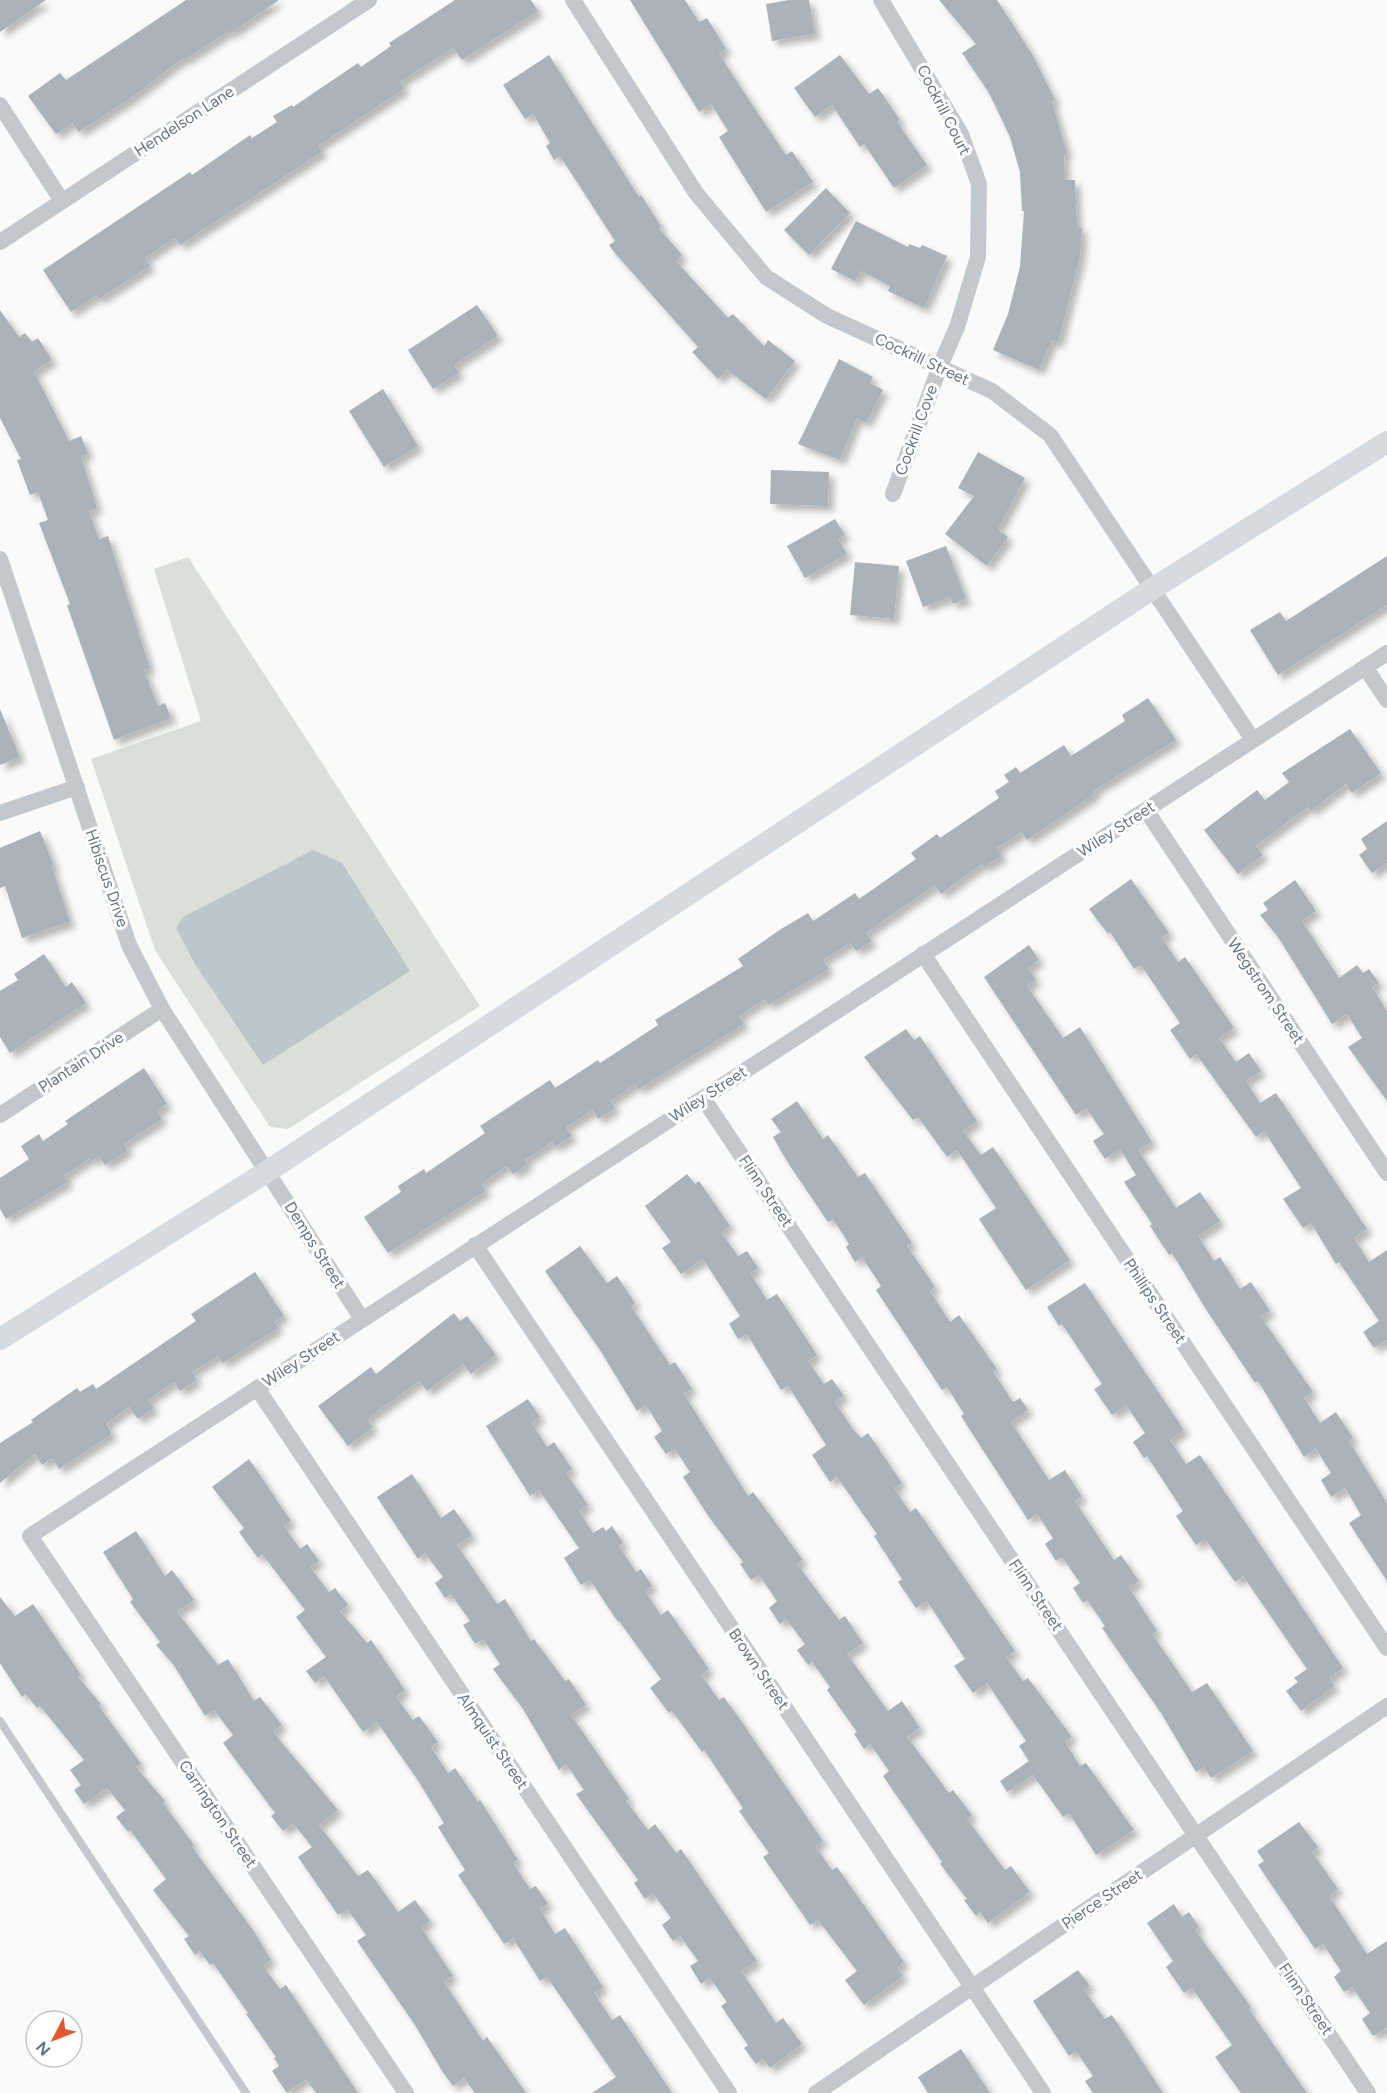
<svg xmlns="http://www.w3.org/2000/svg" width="1387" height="2093" viewBox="0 0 1387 2093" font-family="Figtree,sans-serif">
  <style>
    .green { fill: #dadfd7 }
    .water { fill: #bbc7cb }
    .building { fill: #aab3b9; filter: url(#shadow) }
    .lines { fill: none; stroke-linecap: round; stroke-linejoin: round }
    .service { stroke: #c3c8cc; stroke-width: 8 }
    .minor { stroke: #c3c8cc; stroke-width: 16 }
    .secondary { stroke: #d6dbdf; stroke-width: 22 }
    .labels { text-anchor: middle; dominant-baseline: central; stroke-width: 6; stroke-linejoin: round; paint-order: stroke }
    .street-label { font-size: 16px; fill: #657683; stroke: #fff }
  </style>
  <defs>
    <filter id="shadow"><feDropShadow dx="5.5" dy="5.5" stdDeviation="3" flood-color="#0004"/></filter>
  </defs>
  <rect width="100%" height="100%" fill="#fafaf8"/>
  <path class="green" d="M188,557L480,1006L288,1129L270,1127L155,950L91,759L201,721L154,569Z"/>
  <path class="water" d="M313,850L342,863L410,971L263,1065L195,964L176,928L183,917Z"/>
  <path class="building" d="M0,0H46L0,32Z
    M186,0H279L231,33L229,31L184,60L183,58L134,96L79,132L72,123L56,134L28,96L60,73L66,80Z
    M455,0H531L538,11L462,60L453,48L400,82L404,89L318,146L322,152L180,245L175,238L145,258L150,266L99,299L97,295L71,312L43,270L190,172L192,175L250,135L252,138L277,122L273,116L292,105L293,107L358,63L361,67L391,46L389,43Z
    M630,0H685L699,22L707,18L726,49L719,54L757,112L786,155L792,151L813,182L766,212L719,137L728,131L711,104L699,112Z
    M789,0H809L815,34L772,41L766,4Z
    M939,0H997L1032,54L1055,100L1052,102L1067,153L1064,154L1065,180H1075L1077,227L1082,228L1080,257L1058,343L1052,340L1039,370L993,350L1008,314L1020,267L1024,211H1022L1020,172L1010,137L989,93L962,53L976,44Z
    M549,55L639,197L641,195L661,226L659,228L682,255L676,261L728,318L733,314L764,346L768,340L795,361L766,399L727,370L718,379L692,352L698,347L614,252L609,245L615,241L560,156L554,160L546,146L550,143L533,114L525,119L503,85Z
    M840,55L869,94L878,88L900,120L897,122L927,165L894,188L864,144L860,147L832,105L815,117L794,88Z
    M826,188L850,213L809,255L784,230Z
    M856,221L908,247L909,244L920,248L922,245L947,256L924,308L888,291L890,286L861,271L855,281L831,269Z
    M477,305L498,336L454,365L459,373L433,389L408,350Z
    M0,310L19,337L25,333L32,342L38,338L52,360L34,372L69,441L81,436L88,454L81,456L97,508L89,511L99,539L108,536L150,668L144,670L158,706L165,703L171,718L114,740L67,605L70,604L39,523L48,520L38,492L30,495L17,460L21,459L0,418Z
    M839,359L873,377L870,383L883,390L866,423L857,418L840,460L798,444Z
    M383,389L418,446L384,467L349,411Z
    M978,452L1025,478L998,529L1008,537L987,566L945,534L974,496L958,488Z
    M771,470L829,472L828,506L770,504Z
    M835,519L845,535L838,539L847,554L805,578L787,546Z
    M946,546L966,599L953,604L950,597L923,607L906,561Z
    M1387,556V605L1278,675L1250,630L1280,612L1286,621Z
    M855,562L899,566L894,619L850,615Z
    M1148,698L1176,740L1093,791L1095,794L1027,840L1022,832L997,848L1002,856L984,867L982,864L941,894L935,885L866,933L872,941L856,951L850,943L823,960L829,969L768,1005L765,999L739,1016L744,1024L639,1089L636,1084L610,1101L615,1108L598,1119L593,1110L566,1127L572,1136L555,1147L552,1142L525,1160L528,1164L513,1174L507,1166L481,1184L486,1191L388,1253L364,1217L401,1192L398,1186L424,1169L426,1173L485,1133L480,1126L550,1080L555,1088L598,1060L600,1063L658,1025L655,1020L743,966L738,959L781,929L808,913L813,921L855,893L859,899L916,859L911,853L937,834L940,838L999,798L995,791L1009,782L1004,775L1016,767L1020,773L1064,745L1071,756L1125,721L1122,715Z
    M0,709L20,757L0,765Z
    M1350,729L1381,773L1352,793L1346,784L1311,811L1308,807L1256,846L1263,855L1238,874L1204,830L1257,790L1265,800L1289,782L1282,773Z
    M1387,821V863L1372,873L1359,855L1367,849L1361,839Z
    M40,831L54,866L52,867L70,922L22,938L5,886L0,888V848Z
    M1131,879L1169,933L1162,938L1178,962L1185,957L1234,1028L1219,1038L1236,1062L1249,1053L1261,1071L1246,1081L1260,1103L1276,1093L1367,1229L1354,1238L1369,1262L1387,1250V1340L1374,1348L1363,1332L1379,1321L1339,1262L1336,1264L1311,1223L1303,1228L1283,1199L1301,1188L1264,1131L1256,1137L1196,1054L1190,1059L1170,1030L1180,1023L1141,965L1134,969L1110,932L1108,934L1089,909Z
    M1295,880L1316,911L1302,921L1339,978L1357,965L1363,973L1369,969L1379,983L1372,987L1387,1011V1101L1348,1047L1362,1038L1347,1014L1332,1024L1278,937L1260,915L1268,910L1263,903Z
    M1029,945L1039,960L1028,968L1036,980L1027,986L1063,1038L1080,1027L1152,1142L1138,1150L1176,1208L1200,1192L1220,1221L1198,1236L1214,1261L1220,1257L1240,1289L1251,1282L1270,1311L1261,1317L1313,1392L1304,1398L1320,1423L1336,1412L1353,1438L1349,1441L1387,1503V1581L1349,1523L1361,1515L1345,1488L1331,1497L1321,1480L1331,1473L1316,1449L1304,1457L1258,1381L1255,1383L1207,1311L1172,1253L1169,1255L1150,1226L1152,1224L1124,1182L1136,1175L1120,1149L1105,1159L1093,1141L1104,1134L1086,1108L1076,1115L984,977Z
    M44,954L66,987L72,982L86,1003L10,1053L0,1037V991L18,980L14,974Z
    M906,1029L914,1040L920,1036L977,1121L963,1131L981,1155L993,1147L1070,1260L1026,1290L979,1219L996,1208L957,1150L947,1157L918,1117L913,1120L864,1057Z
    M144,1068L167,1104L157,1111L162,1119L124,1144L128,1150L105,1165L99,1156L92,1161L90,1158L64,1176L68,1182L6,1219L0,1209V1178L29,1159L21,1146L39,1134L43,1141L68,1124L65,1121Z
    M797,1101L823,1139L828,1135L858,1177L865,1173L912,1243L907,1246L935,1287L930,1291L950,1322L959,1315L997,1369L993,1372L1013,1402L1020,1398L1028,1410L1011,1422L1049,1480L1065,1470L1082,1497L1075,1501L1114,1560L1121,1555L1139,1581L1129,1588L1157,1631L1152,1634L1192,1692L1207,1683L1253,1751L1211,1778L1204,1767L1196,1772L1161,1713L1102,1628L1105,1626L1087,1600L1083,1603L1073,1588L1080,1583L1062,1557L1056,1561L1045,1544L1053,1538L1037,1514L1028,1520L961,1416L964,1414L947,1387L942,1390L876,1290L881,1286L862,1257L855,1262L846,1247L849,1244L833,1219L828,1222L788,1163L773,1137L781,1132L771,1119Z
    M687,1174L695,1184L699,1181L730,1226L721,1232L738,1256L747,1251L758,1268L750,1273L767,1300L777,1294L817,1355L808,1361L824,1384L832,1379L844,1396L835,1402L852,1428L861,1438L868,1433L902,1483L894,1488L910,1512L916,1508L1015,1651L1006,1657L1023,1681L1028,1678L1072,1737L1065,1742L1080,1766L1086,1763L1134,1830L1096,1855L1069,1813L1063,1817L1033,1775L1007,1792L1000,1781L1029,1761L1019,1746L1026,1741L987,1683L973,1693L954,1666L965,1659L927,1601L916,1608L898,1582L902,1579L874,1536L877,1534L837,1477L830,1482L812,1455L826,1445L788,1386L781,1390L747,1334L738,1339L729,1324L740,1316L703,1259L681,1274L662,1248L671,1242L645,1206Z
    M580,1246L607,1283L617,1276L635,1303L631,1306L670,1365L675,1362L692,1389L684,1394L748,1496L753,1492L803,1560L797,1564L839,1620L845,1616L863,1643L847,1654L888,1711L902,1701L920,1728L907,1737L949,1793L953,1790L972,1815L967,1819L1005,1870L1011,1866L1030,1892L988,1923L980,1912L976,1916L964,1900L967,1899L940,1864L942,1862L883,1776L889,1771L870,1744L864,1749L854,1734L857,1732L827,1690L830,1687L812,1662L808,1665L797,1650L805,1644L786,1619L780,1624L769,1608L777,1601L759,1575L751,1580L740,1564L743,1562L709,1517L683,1477L690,1472L675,1449L666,1454L654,1437L662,1431L646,1405L637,1411L600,1350L545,1271Z
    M255,1272L284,1316L274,1322L278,1328L223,1363L218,1356L192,1372L197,1380L180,1391L174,1382L148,1400L154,1408L138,1419L129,1407L106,1424L112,1434L59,1469L52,1458L42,1465L35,1454L0,1483V1443L33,1422L31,1420L77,1388L80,1392L93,1384L96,1389L196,1321L191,1314Z
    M1085,1283L1184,1430L1170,1440L1186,1464L1200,1455L1343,1668L1329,1678L1334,1686L1301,1711L1286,1691L1298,1682L1294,1678L1307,1669L1243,1576L1235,1582L1205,1539L1196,1545L1176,1516L1183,1511L1147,1456L1144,1458L1133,1442L1145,1433L1126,1405L1112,1415L1094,1389L1102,1384L1062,1324L1059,1326L1047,1307Z
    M454,1313L460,1321L467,1316L496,1355L471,1374L463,1364L427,1391L419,1381L367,1419L373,1427L348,1446L318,1406L371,1367L376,1374Z
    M528,1399L540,1417L532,1423L547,1447L554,1442L572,1469L566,1473L588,1505L579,1511L593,1533L603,1527L606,1531L612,1526L623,1543L619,1546L636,1572L641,1569L652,1586L645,1591L661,1615L668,1610L709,1669L701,1675L719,1700L724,1697L742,1722L823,1841L815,1846L832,1870L837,1867L904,1962L897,1968L903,1976L864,2005L845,1980L857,1971L818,1920L810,1925L763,1857L769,1853L739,1811L743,1808L704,1750L702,1752L672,1711L669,1713L650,1688L661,1679L619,1621L618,1622L590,1580L581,1585L564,1558L579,1548L539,1490L530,1496L486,1426Z
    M249,1459L291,1521L284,1526L300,1549L307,1544L319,1561L310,1567L329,1592L335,1588L348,1605L340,1611L367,1643L371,1640L405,1690L396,1697L413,1720L419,1716L438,1742L431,1747L448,1773L455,1768L478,1802L480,1800L518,1860L513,1863L530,1889L536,1886L548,1904L540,1909L555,1934L565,1928L603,1987L594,1993L612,2020L620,2015L672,2093H592L616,2077L547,1977L540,1981L513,1938L504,1944L458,1875L465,1870L438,1827L444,1823L417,1779L377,1722L363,1732L324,1676L315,1683L306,1671L326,1657L296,1617L305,1610L262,1554L258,1558L239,1532L244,1528L212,1487Z
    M412,1474L441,1518L454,1509L472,1535L457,1545L497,1604L505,1599L531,1641L534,1639L565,1681L569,1679L586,1705L571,1715L629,1799L626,1801L648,1830L655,1824L676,1853L681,1849L757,1961L741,1971L776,2023L783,2018L802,2044L770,2068L763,2059L756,2064L744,2048L748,2045L721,2006L727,2002L710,1978L701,1984L690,1966L698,1961L680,1936L673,1941L662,1925L671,1918L653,1893L645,1899L634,1883L638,1880L576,1794L584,1790L566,1764L559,1770L523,1709L493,1669L500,1664L483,1639L475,1644L463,1625L470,1621L451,1594L445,1598L435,1583L443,1577L425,1553L418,1559L377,1497Z
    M136,1531L165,1576L172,1570L194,1600L177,1612L218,1665L228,1659L254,1701L260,1697L282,1725L273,1732L338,1810L319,1825L358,1876L368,1870L398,1912L415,1900L430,1921L421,1927L453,1976L444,1982L483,2041L487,2037L526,2093H475L464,2078L453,2086L442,2071L415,2025L357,1941L366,1935L347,1909L338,1915L298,1857L312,1847L293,1823L283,1831L271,1816L275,1813L223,1743L233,1735L214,1710L205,1716L173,1664L156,1645L160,1642L130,1602L133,1599L103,1552Z
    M0,1597L15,1616L33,1604L81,1675L78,1677L101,1704L99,1706L141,1764L136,1767L165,1801L163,1803L194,1845L192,1847L255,1933L271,1960L263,1966L280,1989L286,1985L358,2093H316L306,2079L287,2093L272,2071L279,2066L274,2058L276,2057L246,2014L248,2013L213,1963L210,1965L200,1951L195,1955L184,1939L189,1936L153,1890L166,1879L130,1830L128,1832L116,1817L125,1810L107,1788L84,1804L74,1790L81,1785L70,1770L84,1760L40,1706L37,1708L26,1694L22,1697L0,1663Z
    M1299,1822L1318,1847L1312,1852L1338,1889L1329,1896L1367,1954L1387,1941V2028L1373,2036L1362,2019L1370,2013L1352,1987L1344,1992L1334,1977L1341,1971L1323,1944L1315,1949L1258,1865L1264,1861L1257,1851Z
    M1174,1904L1182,1917L1189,1912L1199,1927L1195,1930L1251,2007L1249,2009L1307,2093H1241L1215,2057L1232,2045L1192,1988L1184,1993L1166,1967L1173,1961L1147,1923Z
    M1078,1970L1090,1986L1084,1990L1105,2019L1112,2015L1163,2093H1093L1085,2081L1093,2076L1076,2051L1069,2056L1033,2001Z
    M961,2049L990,2093H928L918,2077Z"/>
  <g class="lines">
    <path class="service" d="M0,1721L246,2093"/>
    <path class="minor" d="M573,0L696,193L766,277L827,316L992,391L1050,435L1253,740
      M881,0L961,134L979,184L978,257L957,327L940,366L893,494
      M0,105L62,201
      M0,242L369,0
      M0,559L129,945L162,1009L362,1319
      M1365,667L1387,700
      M1146,810L1387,1173
      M0,813L77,787
      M923,954L1387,1648
      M703,1098L1368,2093
      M0,1115L162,1009
      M475,1245L1043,2093
      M257,1388L729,2093
      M406,2093L30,1536L1387,653
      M816,2093L1387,1706"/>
    <path class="secondary" d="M0,1339L268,1171L1152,589L1387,442"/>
  </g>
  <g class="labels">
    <g class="street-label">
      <text transform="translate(944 110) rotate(63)">Cockrill Court</text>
      <text transform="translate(184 121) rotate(-33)">Hendelson Lane</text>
      <text transform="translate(922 359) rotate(25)">Cockrill Street</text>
      <text transform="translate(916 430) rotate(-70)">Cockrill Cove</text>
      <text transform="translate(1116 829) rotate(-33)">Wiley Street</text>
      <text transform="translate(107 878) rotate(71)">Hibiscus Drive</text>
      <text transform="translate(1266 991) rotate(56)">Wegstrom Street</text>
      <text transform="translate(81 1062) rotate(-33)">Plantain Drive</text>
      <text transform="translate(708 1094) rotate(-33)">Wiley Street</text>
      <text transform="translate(766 1191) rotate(56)">Flinn Street</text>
      <text transform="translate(315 1245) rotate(58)">Demps Street</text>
      <text transform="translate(1155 1301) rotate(56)">Phillips Street</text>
      <text transform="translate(301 1359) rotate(-33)">Wiley Street</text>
      <text transform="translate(1036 1595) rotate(56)">Flinn Street</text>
      <text transform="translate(759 1669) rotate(56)">Brown Street</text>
      <text transform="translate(493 1741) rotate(56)">Almquist Street</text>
      <text transform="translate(218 1814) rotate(56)">Carrington Street</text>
      <text transform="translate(1102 1899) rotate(-34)">Pierce Street</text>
      <text transform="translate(1306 1999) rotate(56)">Flinn Street</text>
    </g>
  </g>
  <g transform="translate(54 2039) rotate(228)"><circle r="28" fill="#ffffff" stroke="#c1c8cd" stroke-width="1.5"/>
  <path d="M0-4.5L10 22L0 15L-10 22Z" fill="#e4572e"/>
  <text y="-9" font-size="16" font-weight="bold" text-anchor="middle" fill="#657683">N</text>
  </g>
</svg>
